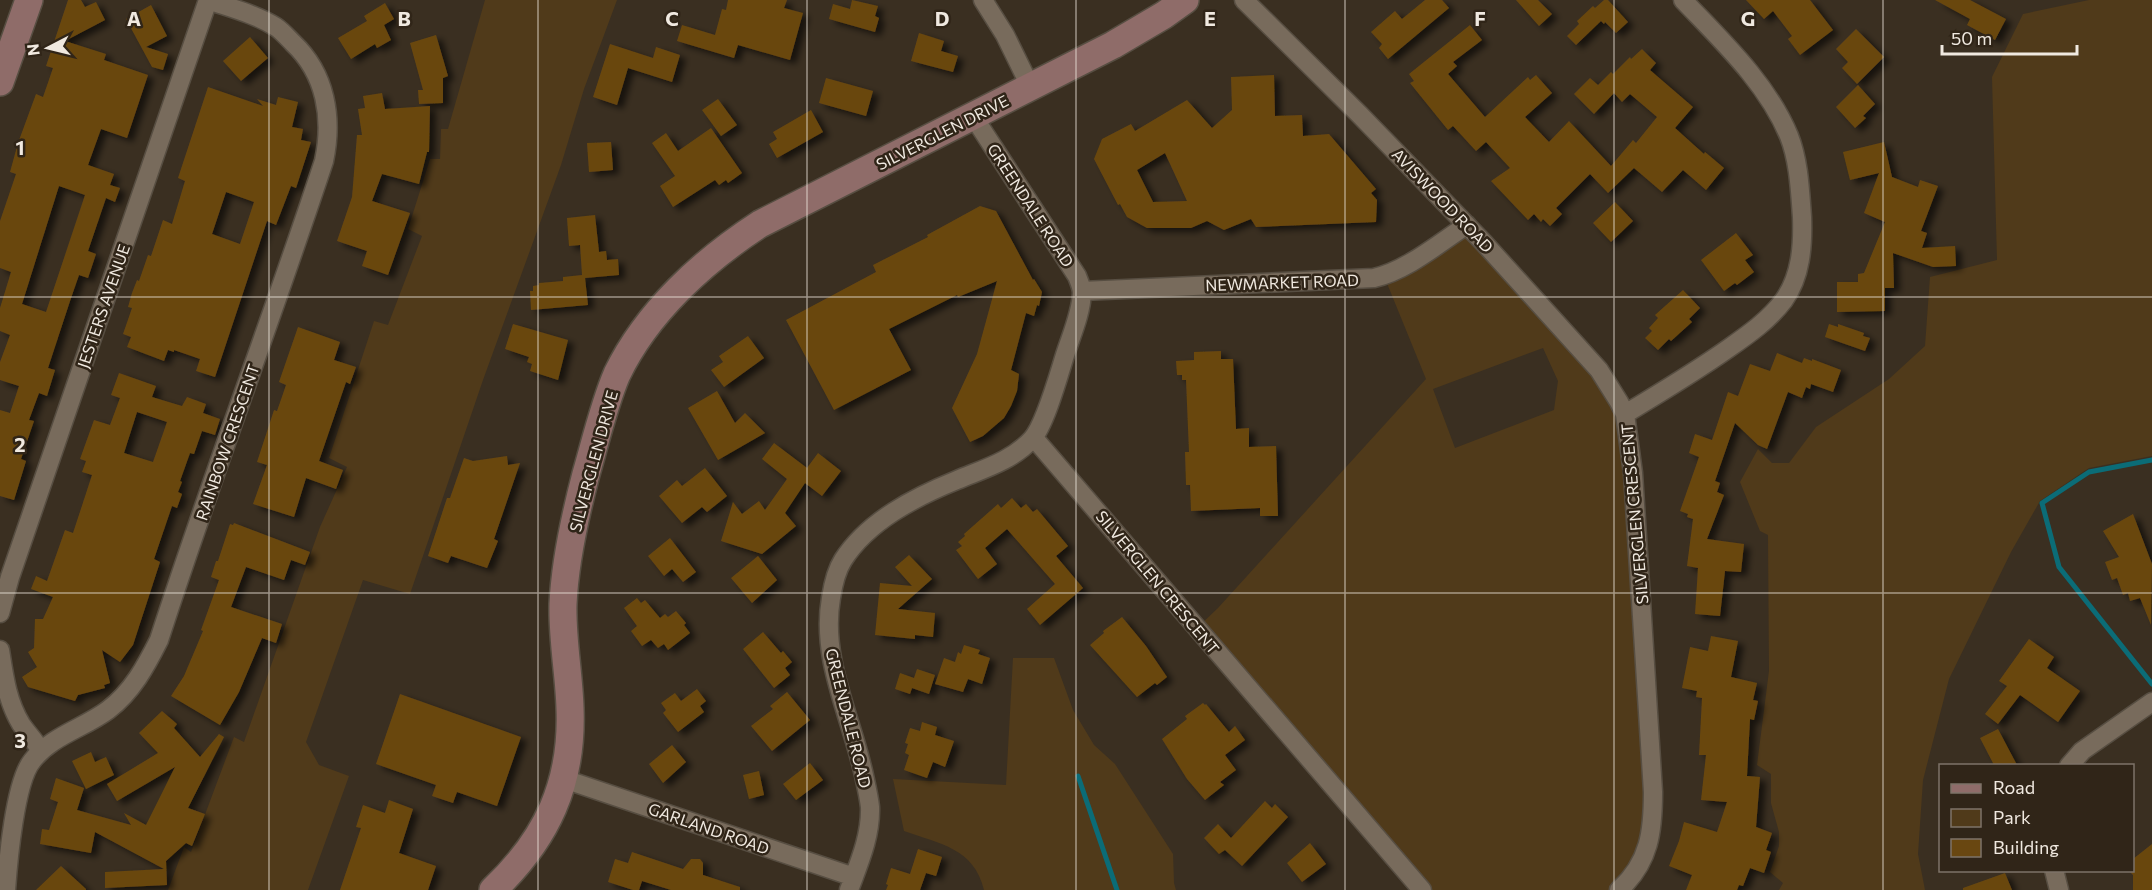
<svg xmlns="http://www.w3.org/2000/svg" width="2152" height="890" viewBox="0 0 2152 890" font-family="Commissioner,sans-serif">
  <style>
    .green { fill: #503a1a; fill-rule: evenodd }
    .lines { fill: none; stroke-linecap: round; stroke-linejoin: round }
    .stream { stroke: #0b6c77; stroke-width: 5 }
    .building { fill: #694711; fill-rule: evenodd; filter: url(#shadow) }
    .street-casing { stroke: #574e42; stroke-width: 21 }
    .secondary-casing { stroke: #574e42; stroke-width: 30 }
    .street { stroke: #786b5c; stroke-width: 18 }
    .secondary { stroke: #8f6c69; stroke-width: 27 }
    .grid { fill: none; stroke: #f0e9e0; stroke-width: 1.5; stroke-opacity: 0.55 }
    .labels { text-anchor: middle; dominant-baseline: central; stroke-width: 5; stroke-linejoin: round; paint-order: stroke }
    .street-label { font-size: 16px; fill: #f0e9e0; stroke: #302518 }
    .grid-label { font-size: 20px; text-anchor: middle; font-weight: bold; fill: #f0e9e0; stroke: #302518; stroke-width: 5; stroke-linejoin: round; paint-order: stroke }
  </style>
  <defs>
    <filter id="shadow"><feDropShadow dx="6" dy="4" stdDeviation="3" flood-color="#0009"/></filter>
  </defs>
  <rect width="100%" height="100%" fill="#3a2f21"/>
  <path class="green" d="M485,0H617L584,89L561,165L483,380L410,594L363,580L306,742L319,765L349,776L308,890H168L184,847L191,852L234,737L244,742L320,527L347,467L329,458L374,321L388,325L422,236L408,229L430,159H440L441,129H448Z
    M2089,0H2152V456L2089,468L2040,501L2011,552L1949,679L1923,780L1918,854L1925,890H1779L1783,883L1770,872L1779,846V832L1771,803V774L1757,765L1769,671L1768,535L1760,531L1740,482L1758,449L1772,463H1789L1816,427L1889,379L1925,346L1930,277L1997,260L1992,77L2023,14Z
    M1467,225L1619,401L1654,818L1620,890H1421L1197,628L1218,608L1426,379L1384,276ZM1543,348L1558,381L1554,410L1455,448L1433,389Z
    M1013,658H1054L1073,710L1094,745L1115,764L1173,854L1174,883L1176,890H984C974,848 940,844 904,831L893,779L1006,785Z"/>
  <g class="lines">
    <path class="stream" d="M2152,460L2089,472L2042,503L2059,567L2152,684
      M1078,776L1117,890"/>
  </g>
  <path class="building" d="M68,0H81L85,7L96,2L105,20L65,41L106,54L104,60L148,75L127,138L101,129L88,165L114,174L110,185L120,188L115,202L106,198L88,251L96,254L88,278L79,275L70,301L48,368L55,370L47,396L39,393L29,420L34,421L21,459L26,461L14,500L0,496V410L10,413L19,386L0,380V362L10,335L0,331V308L11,272L0,268V221L16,174L10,172L18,143L36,94L43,97L53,68L46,66ZM59,186L85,195L46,312L22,304Z
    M728,0H787L784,8L803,13L790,60L738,45L734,58L677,41L682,25L715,35L722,9L726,10Z
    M852,0L878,6L875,16L879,18L875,32L829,19L833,4L850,9Z
    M1425,0H1442L1449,8L1388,59L1379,48L1382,44L1371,32L1395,11L1402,19Z
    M1516,0H1538L1552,14L1539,26Z
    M1604,0H1608L1628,22L1616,33L1605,22L1604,24L1601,21L1576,45L1567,36L1579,24L1577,21L1593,6L1595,8Z
    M1746,0H1810L1833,30L1800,55L1788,39L1792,36L1773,11L1764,19Z
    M1935,0H1970L2006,19L1995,40L1967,25L1970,19Z
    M385,3L394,19L384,25L391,40L377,48L375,44L351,59L338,38L367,21L364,16Z
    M151,5L167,36L146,47L168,54L163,70L152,67L126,19Z
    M1470,25L1482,40L1453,62L1457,66L1448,74L1485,117L1528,77L1530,80L1536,75L1552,93L1525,117L1549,142L1569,121L1611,166L1633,140L1636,143L1657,117L1630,94L1622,102L1614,93L1594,114L1574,94L1590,78L1598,85L1611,72L1613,74L1630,57L1631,59L1642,49L1656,63L1650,70L1693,107L1675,128L1704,154L1705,152L1724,168L1706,190L1683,170L1662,192L1634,168L1608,193L1590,174L1556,208L1562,214L1550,226L1543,219L1541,222L1534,214L1528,220L1491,181L1510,168L1486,142L1476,151L1453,126L1448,130L1410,83L1414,81L1409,74Z
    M1856,29L1884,57L1857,84L1842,68L1848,62L1836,49Z
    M919,33L944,41L941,51L958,56L953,72L911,61Z
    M436,35L448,76L443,78V103L419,104L418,90H423L410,43Z
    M250,37L268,58L241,81L223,61Z
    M610,44L653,58L656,47L680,55L672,82L628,68L617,105L593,97Z
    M1274,75L1275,116L1302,115L1303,136L1329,134L1376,189L1371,193L1377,200L1376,222L1256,227L1251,219L1224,230L1207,221L1191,228H1147L1127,217L1120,204L1118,205L1094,159L1102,139L1131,124L1135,131L1187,100L1212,128L1232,110L1231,77ZM1165,153L1187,201L1153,202L1137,170Z
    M826,78L873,91L866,116L819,103Z
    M1858,85L1875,104L1863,116L1866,118L1855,128L1836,107Z
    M208,87L263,106L257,99L276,105L278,97L298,102L292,127L303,129L301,140L311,142L296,188L291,186L276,225L267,221L215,377L196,371L200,359L174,350V352L168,350L164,361L127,347L131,337L123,334L132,308L128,307L132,293L137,280L139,281L148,255L151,256L163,220L172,224L185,181L178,178ZM226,192L254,202L240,244L212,234Z
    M382,93L385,109L430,106L429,152H427L419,184L382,174L372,201L410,213L388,275L362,266L367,251L337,241L352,197L357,135H362L358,109L365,108L363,96Z
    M718,99L737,125L721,136L702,110Z
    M811,110L823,132L777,158L769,144L777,139L773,132Z
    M711,128L742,173L728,183L726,180L719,185L715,180L673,207L660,186L675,176L652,143L666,133L678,151Z
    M611,142L613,170L589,172L587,143Z
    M1884,142L1892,177L1918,187L1920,180L1938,186L1921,231L1927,233L1922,248L1955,246L1956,266L1933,267L1893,253L1894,288H1885V311L1837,312V282H1858V274L1864,273L1885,222L1864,213L1879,173L1850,180L1843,152Z
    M1615,202L1633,221L1611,242L1593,223Z
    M980,206L996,211L1033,280L1034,279L1042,292L1039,306L1037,305L1034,316L1026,313L1011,370L1019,374L1017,391L1011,406L1004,418L983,436L970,442L952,408L977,354L997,281L958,297L957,295L889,329L911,370L834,410L786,320L876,272L873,265L928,237L927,235Z
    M595,215L599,252L606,251L607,260L618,259L619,275L585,278L588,305L531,310L530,291H533V286L539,285V283L563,281V277L582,275L580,245L569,246L567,218Z
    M1736,233L1753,255L1745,260L1754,272L1737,285L1735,283L1724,291L1701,260Z
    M1683,290L1700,308L1689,319L1692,322L1671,341L1669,339L1658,350L1645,338L1652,331L1649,328L1658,318L1655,315Z
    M513,324L568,340L558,380L530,371L532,364L527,362L529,357L505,349Z
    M1829,324L1838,327V324L1864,333L1863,336L1870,338L1865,351L1825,337Z
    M298,327L340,342L334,360L356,367L350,384L346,382L319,461L343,470L336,489L306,478L294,517L253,504L267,465L257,462L274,410L277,411L286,385L279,382Z
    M748,336L764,358L724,387L711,370L723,362L719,356Z
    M1221,351V359H1233L1236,429L1249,428V447L1276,446L1278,516H1260V508L1191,511L1190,485H1186L1185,452H1189L1186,380H1182V375H1177L1176,361L1194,360V352Z
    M1777,353L1802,363L1804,358L1812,361V359L1841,370L1833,392L1811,384L1810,389L1806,387L1802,398L1788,392L1767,449L1758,445L1735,423L1715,481L1720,483L1717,492L1724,495L1707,539L1744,544L1741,572L1725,571L1720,616L1695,614L1698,568L1687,566L1693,519L1687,517L1688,514L1680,511L1699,457L1689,453L1695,434L1712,440L1728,392L1738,396L1750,364L1770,371Z
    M119,373L156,386L152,397L182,406L187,397L206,404L203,413L220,419L215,435L202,431L194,454L190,453L180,481L182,482L178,492L182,494L177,508L172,506L154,559L160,562L133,645L120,662L102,650L110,683L104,685L105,688L78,695L75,701L28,687L22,677L37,667L28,652L34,648L35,619H43L53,597L31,589L36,576L47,581L65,530L73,533L92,475L82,472L86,461L80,459L94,420L110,425L120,398L111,395ZM137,412L167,422L153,462L124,453Z
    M717,391L735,423L745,413L765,433L718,460L688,408Z
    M774,443L807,468L818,453L841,471L822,496L805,483L785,513L796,526L762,554L721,541L733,502L742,514L759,501L765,510L787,479L762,459Z
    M507,456L508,465L520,463L494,539L498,541L487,568L451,556L448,563L428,556L447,498H450L464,458L473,461Z
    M705,468L727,496L707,512L702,507L682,523L659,496L677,480L682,486Z
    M1012,498L1021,508L1026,504L1033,512L1037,509L1068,546L1056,556L1083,588L1040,625L1027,609L1055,584L1007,529L985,548L997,564L978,579L956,550L962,546L958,542L965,536L964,534L998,504L1001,508Z
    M2133,514L2152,564L2151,625L2140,598L2130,601L2128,593L2123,595L2117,578L2112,580L2105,562L2119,557L2103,531Z
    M234,523L310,552L305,565L291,560L284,580L246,567L231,607L282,624L276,643L262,638L239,692L220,725L171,696L184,676L203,631L201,630L219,580L211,577L216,561H218L230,524L233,525Z
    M670,538L696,572L683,582L672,569L664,576L648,556Z
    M909,555L932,579L898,609L935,613L933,637L915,635V639L875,635L880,583L912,586L895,567Z
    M758,556L777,580L752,603L731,578Z
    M637,598L641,603L645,600L660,618L665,614L668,617L676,611L686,623L684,625L690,633L668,650L664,644L658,648L651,640L642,646L631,631L637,626L624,608Z
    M1122,617L1146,646L1167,677L1157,685L1155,683L1137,697L1090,645L1104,633L1103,631Z
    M763,632L781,653L783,651L792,662L785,668L790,675L774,688L743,649Z
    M1711,636L1738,641L1731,677L1757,683L1753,700L1758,701L1754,720L1750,719L1747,776L1760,777L1756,827L1772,833L1766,850L1771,852L1764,873L1750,868L1743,886L1739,885L1737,890H1686L1692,875L1669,866L1679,841L1684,822L1717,832L1727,802L1701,800L1706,755H1699L1702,698L1696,697L1697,691L1682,688L1690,647L1708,651Z
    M2029,639L2054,657L2047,668L2080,691L2058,722L2020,695L1998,724L1985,714L2007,686L1999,681Z
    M964,645L980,650L978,654L990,658L982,684L968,679L963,692L935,684L944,658L955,662L958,652L961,654Z
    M917,669L935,675L929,694L912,688L910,694L895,689L900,673L914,678Z
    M697,689L706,701L700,706L704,712L678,732L663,713L666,710L661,703L675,693L681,701Z
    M787,692L810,720L772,751L751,726L773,709L770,706Z
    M400,694L521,737L497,806L457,792L453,803L432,796L436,785L376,764Z
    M1203,703L1205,705L1206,704L1229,732L1235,726L1245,740L1225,755L1236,770L1220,782L1224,785L1205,800L1187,779L1162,739L1187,719L1185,716Z
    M162,711L177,724L174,728L200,757L219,734L224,737L188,808L205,814L192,846L186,843L166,861L167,885L105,888V872L164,869L95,832L91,853L40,844L42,829L49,830L58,802L50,799L56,778L84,788L77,810L131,825L124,813L146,825L175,767L117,801L107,784L158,753L139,733Z
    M922,722L937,727L935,735L954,741L945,767L933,762L927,778L904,770L909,755L905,753L908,744L905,743L910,728L920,731Z
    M1998,729L2017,765H1994L1980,738Z
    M672,745L686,762L663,783L649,764Z
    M91,752L95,762L106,757L114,775L86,789L72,761Z
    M810,763L823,780L796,800L783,784Z
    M759,771L764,795L749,799L743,775Z
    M389,800L413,809L399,853L436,866L428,890H340L361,828L356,827L363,805L385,813Z
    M1265,801L1272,808L1275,804L1288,817L1242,866L1225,850L1219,854L1204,838L1218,824L1231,838Z
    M1310,843L1326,864L1302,882L1287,863Z
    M2152,844V890H2133V875L2129,871L2133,870V859Z
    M918,849L942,857L936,876L926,873L920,890H886L888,885L886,884L891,868L910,874Z
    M632,852L683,869L691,859H700L703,863V875L740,887V890H671L642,881L639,890H633L608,882L615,859L628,863Z
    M61,866L86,889V890H36Z
    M2005,873L2012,890H1963V888Z"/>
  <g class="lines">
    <g class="street-casing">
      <path id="street" d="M983,0L1005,35L1031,88
        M1244,0L1360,115L1484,243L1599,370L1619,402L1625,414L1633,473L1653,792C1653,830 1650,862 1619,890
        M1082,291L1374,278C1408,270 1439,243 1467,225
        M1625,414C1660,393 1695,372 1729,348C1749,334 1769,320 1784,300C1801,276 1803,246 1802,217C1800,191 1799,161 1789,136C1767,83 1722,41 1683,0
        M1034,438L1422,890
        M0,613L10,577L208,0
        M0,650C4,676 7,701 21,724C27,733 35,741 41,751
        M2069,766L2082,751L2152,702
        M564,779L854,877
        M2054,870L2059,890
        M6,890C8,861 15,782 32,761C51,736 84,728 108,710C132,692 146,666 159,640C211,479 271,321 324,161C333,118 326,74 293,43C288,38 282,31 276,27C255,14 231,8 208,0
        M849,890C859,863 871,836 870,807C869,798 867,789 865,780C853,720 820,661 831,598C833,585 836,571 843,560C868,521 915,497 957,480C983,469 1012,461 1032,439C1045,425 1059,374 1065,355C1071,336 1081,314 1082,293C1082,288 1079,281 1077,276L973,116"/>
    </g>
    <g class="secondary-casing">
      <path id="secondary" d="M0,82L29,0
        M493,890C547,839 573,783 570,708C569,674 562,639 563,604C565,560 575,516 586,474C595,443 604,404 617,374C647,312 703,261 760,224L1113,45L1164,15L1185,0"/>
    </g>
    <use href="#street" class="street"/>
    <use href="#secondary" class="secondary"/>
  </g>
  <path class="grid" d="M269,0V890M538,0V890M807,0V890M1076,0V890M1345,0V890M1614,0V890M1883,0V890M0,297H2152M0,593H2152"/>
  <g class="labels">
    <g class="street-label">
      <text transform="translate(942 132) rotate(-27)">SILVERGLEN DRIVE</text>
      <text transform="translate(1443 200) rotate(46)">AVISWOOD ROAD</text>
      <text transform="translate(1031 205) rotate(57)">GREENDALE ROAD</text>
      <text transform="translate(1282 282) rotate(-2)">NEWMARKET ROAD</text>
      <text transform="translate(103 306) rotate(-71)">JESTERS AVENUE</text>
      <text transform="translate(227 442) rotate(-71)">RAINBOW CRESCENT</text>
      <text transform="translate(593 461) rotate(-75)">SILVERGLEN DRIVE</text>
      <text transform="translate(1634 514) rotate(-95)">SILVERGLEN CRESCENT</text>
      <text transform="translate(1158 582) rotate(50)">SILVERGLEN CRESCENT</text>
      <text transform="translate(849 718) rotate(76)">GREENDALE ROAD</text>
      <text transform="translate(709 828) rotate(19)">GARLAND ROAD</text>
    </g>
  </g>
  <g class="grid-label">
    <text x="134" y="26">A</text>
    <text x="404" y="26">B</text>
    <text x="672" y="26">C</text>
    <text x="942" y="26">D</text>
    <text x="1210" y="26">E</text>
    <text x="1480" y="26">F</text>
    <text x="1748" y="26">G</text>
    <text x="20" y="155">1</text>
    <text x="20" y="452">2</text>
    <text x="20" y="748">3</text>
  </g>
  <rect x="1939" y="764" width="195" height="108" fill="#302518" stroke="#7d7368" stroke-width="1.5"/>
  <rect x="1951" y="784" width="30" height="9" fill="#8f6c69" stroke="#7d7368" stroke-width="1.5"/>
  <text x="1993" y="794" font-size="18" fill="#f0e9e0">Road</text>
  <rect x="1951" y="809" width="30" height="18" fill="#503a1a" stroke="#7d7368" stroke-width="1.5"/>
  <text x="1993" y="824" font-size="18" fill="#f0e9e0">Park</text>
  <rect x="1951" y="839" width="30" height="18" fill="#694711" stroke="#7d7368" stroke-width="1.5"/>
  <text x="1993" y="854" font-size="18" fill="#f0e9e0">Building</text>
  <g transform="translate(48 48) rotate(263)" stroke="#302518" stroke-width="4.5" paint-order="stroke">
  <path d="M0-4.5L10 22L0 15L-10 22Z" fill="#f0e9e0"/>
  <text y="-9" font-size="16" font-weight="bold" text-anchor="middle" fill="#f0e9e0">N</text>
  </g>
  <path d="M1942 45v9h135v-9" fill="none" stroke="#f0e9e0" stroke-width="3"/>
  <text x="1951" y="45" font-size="18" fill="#f0e9e0" stroke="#302518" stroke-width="4.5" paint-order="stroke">50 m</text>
</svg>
